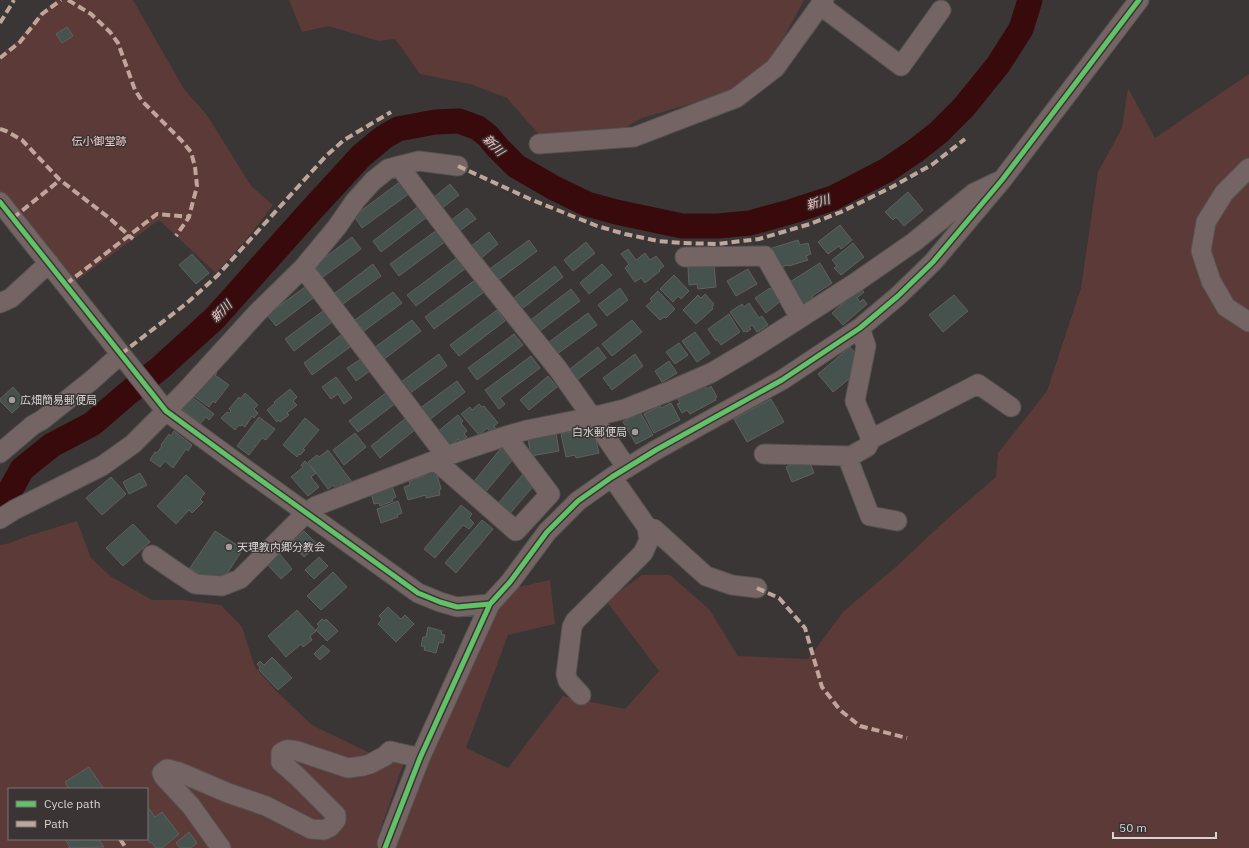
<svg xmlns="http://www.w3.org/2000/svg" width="1249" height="848" viewBox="0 0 1249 848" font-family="'IBM Plex Sans','Noto Sans JP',sans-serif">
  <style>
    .green { fill: #5c3a38; fill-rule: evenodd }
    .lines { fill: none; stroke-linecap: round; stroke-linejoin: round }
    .river { stroke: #380a0c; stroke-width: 25 }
    .building { fill: #45524e; stroke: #61605f }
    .minor-casing { stroke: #555252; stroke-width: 21 }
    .minor { stroke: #746564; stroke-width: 19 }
    .quiet { stroke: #c0a59a; stroke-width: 4; stroke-dasharray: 8 4; stroke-linecap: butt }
    .cycleway-casing { stroke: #3a3534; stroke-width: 8 }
    .cycleway { stroke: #61c268; stroke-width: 5 }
    .poi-dot { fill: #a09d9c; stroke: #3a3534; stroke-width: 1.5 }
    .labels { text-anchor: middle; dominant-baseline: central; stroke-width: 3; stroke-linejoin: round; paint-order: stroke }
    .park-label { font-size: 11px; fill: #f4ceca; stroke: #3a3534 }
    .poi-label { font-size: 11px; fill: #d7d4d4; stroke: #3a3534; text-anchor: start }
    .water-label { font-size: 12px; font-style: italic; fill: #fdc5c0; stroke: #3a3534 }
  </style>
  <rect width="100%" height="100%" fill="#393635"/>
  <path class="green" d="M57,0H133L184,89L207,115L251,186L273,205L246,240L216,273L159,220L72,284L0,193V55L17,41L41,13Z
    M289,0H804L759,84L642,118L600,142L549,146L507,98L470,84L420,74L395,39L379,41L328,26L302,32Z
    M1249,74V848H0V545L10,543L25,537L77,521L91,558L110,576L152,600H183L221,605L242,627L255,667L276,691L312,725L374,755L404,762L376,842L395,845L422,730L473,624L514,588L550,580L555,624L508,635L466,748L508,768L563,696L625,709L659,671L606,601L642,575H670L709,609L738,656L808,659L844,611L898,565L946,520L996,477L998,453L1047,391L1081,288L1098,172L1122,128L1128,88L1155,138ZM9,789H147V839H9Z"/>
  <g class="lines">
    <path class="river" d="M0,497L10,491L22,469L52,445L92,424L127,394L160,368L215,318L306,216L361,156L384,137L398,129L435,122L459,121L478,128L488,136L498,148L516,166L554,188L587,204L616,212L682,226H718L750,223L793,211L833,198L887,170L915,151L938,133L964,107L998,65L1021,29L1030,0"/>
  </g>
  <path class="building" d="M67,27L73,36L62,43L56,34Z
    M401,181L410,193L362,228L354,216Z
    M450,184L459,195L441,209L433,198Z
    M908,192L923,210L904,226L896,217L893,220L885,212Z
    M419,206L427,217L381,252L373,241Z
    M467,208L476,219L458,232L450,221Z
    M840,225L852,240L841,249L839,246L828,254L818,242Z
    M437,230L446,241L399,276L390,264Z
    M489,232L498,244L479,260L469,248Z
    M352,237L361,249L323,277L314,266Z
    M529,240L537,251L496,282L487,271Z
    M798,240L800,245L808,243L811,254L806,256L808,260L789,266L788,265L778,268L772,248Z
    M586,242L595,253L573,271L564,260Z
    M853,243L864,257L841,275L834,268L837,266L832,260Z
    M628,249L636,260L645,253L650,260L656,256L664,266L659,270L660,271L645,283L641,278L635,282L625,268L629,264L621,254Z
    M192,254L209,273L196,284L179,265Z
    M458,257L466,268L416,306L407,295Z
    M820,263L832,283L812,296L814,299L800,308L785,285Z
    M373,264L381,276L343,304L335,293Z
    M602,264L612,275L589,294L580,283Z
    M714,264L716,287L698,289L697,284L689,285L688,267Z
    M555,266L563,277L518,312L510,301Z
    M748,269L757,284L736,296L727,281Z
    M674,275L689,291L681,299L678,296L673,302L660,289Z
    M475,280L484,292L434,329L425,317Z
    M305,287L313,298L276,326L267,315Z
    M620,288L628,300L607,316L598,305Z
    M770,288L771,290L774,288L783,299L766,313L755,298Z
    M860,288L864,292L857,298L860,302L863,299L867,304L843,325L832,313Z
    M571,289L580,301L536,334L528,322Z
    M658,291L675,309L666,318L664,317L660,320L646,306L652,301L650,299Z
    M393,292L402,303L364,331L355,320Z
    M705,294L714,304L712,307L713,309L696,324L683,310L698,295L701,298Z
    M954,295L968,311L943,332L929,315Z
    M749,303L759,318L762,316L768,325L757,332L752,325L749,327L751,329L747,332L745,331L744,332L730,312L742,304L744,307Z
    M497,310L505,321L459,356L450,345Z
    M323,311L332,322L294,351L285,339Z
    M588,313L597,325L553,357L545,345Z
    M729,314L740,332L721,345L717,339L716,341L708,329Z
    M412,320L421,331L383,360L374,348Z
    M632,320L642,332L612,356L602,344Z
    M695,332L710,353L697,362L682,341Z
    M514,334L523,345L477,380L468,368Z
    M341,335L350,347L312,375L304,363Z
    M679,343L688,355L675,364L666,352Z
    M598,347L606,358L573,383L565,373Z
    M850,347L865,366L833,392L818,374Z
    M439,354L447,366L409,394L401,382Z
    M635,354L643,366L612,390L603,378Z
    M531,356L540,368L500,398L505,404L499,409L485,390Z
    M361,359L370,371L356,381L347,368Z
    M669,361L677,373L662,382L655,371Z
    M212,369L217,373L215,375L229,385L215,403L213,401L209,407L194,396L204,384Z
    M548,376L557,387L529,410L520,400Z
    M336,377L352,398L344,404L338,394L331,399L322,387Z
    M457,381L465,392L428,421L419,409Z
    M704,384L707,389L711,386L717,397L715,398L716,400L690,414L687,410L682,413L677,404L680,403L678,399Z
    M13,387L25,401L12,413L0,401V399Z
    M290,389L297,397L293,401L297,405L287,413L289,415L280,422L278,420L277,422L267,410L275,403L274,402Z
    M387,392L396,403L358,432L349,421Z
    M245,393L258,405L254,409L258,413L254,418L252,416L245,427L242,425L241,426L239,425L235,430L221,418L227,412L229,413L231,411L229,409L239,397L240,399Z
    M192,397L214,414L209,420L206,417L200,424L182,409Z
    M771,399L784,422L747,442L734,419Z
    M671,403L680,420L654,433L644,414L660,406L661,408Z
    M479,404L482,407L484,406L498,423L494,426L496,429L491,433L487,428L479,435L461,414L470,407L472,410Z
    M640,412L653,435L636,444L623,422Z
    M458,415L463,421L461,423L467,431L464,434L467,437L460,442L458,439L450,446L436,433Z
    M259,417L275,429L266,440L262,438L249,455L237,446Z
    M305,418L319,430L303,449L305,450L300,455L299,454L297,457L283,445Z
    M406,418L416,429L380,458L371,446Z
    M593,427L599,453L576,458L575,455L566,457L561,434Z
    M174,431L192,445L188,451L186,449L173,468L165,461L160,467L150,460L155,452L157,453L162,446L161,445L169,434L171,436Z
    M355,433L366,447L344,465L333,450Z
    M556,434L559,451L531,456L528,439Z
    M502,447L514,458L483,495L471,485Z
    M328,450L352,482L347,486L344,482L341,485L342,486L337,490L333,485L328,489L308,462L317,455L319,457Z
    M808,458L814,473L792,482L786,467Z
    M305,461L316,473L311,477L319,487L308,496L291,477L303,467L301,465Z
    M436,471L441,489L439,490L440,495L426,498V495L408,500L404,487L410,485L409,481L424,476V474Z
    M140,473L147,485L129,494L123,482Z
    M523,474L535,484L508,516L496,506Z
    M186,475L205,493L200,499L203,502L192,513L189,510L176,524L157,506Z
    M111,477L126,494L102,515L86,498Z
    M392,486L396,497L392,499L393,501L380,506L379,503L374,504L371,493Z
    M398,501L402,513L397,515L398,517L381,523L377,509Z
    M461,505L472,514L469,518L474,523L469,529L463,525L435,558L424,549Z
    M482,520L493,529L456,573L445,563Z
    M133,524L150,542L123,566L106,548Z
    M215,531L243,549L218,587L190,568Z
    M304,531L316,543L308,551L310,552L304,557L291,543Z
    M279,553L292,569L281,579L267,564Z
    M319,557L328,566L314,579L305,570Z
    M333,572L347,587L321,610L307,596Z
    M388,607L401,619L405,615L414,624L396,642L378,624L382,619L379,616Z
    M297,610L316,631L310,636L312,640L303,647L301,644L286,657L268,636Z
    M322,619L325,621L326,619L338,631L327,641L316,630L319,626L317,624Z
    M428,627L442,631L441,634L445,635L443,643L439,642L436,653L424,650L425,647L421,646L423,637H426Z
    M323,645L330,651L320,660L314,654Z
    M272,657L292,678L278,690L259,670L260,668L257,664L260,661L264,665Z
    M89,767L104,789H69L65,782Z
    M147,806L155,817L162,812L179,834L162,848H156L151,842L150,843L147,839Z
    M189,832L197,843L191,848H180L176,843Z
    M65,839H98L104,847L68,848L70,847Z"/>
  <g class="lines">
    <g class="minor-casing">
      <path id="minor" d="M820,5L901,66L941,10
        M539,144L634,137L736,98L775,68L824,0
        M399,166L461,248L558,369L592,417L627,468
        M1249,168L1224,193L1206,222L1201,251L1211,281L1226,307L1249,322
        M0,202L166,411L248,471L418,593L440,602L457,607L490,604
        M685,257L765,256L800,318
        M303,268L446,456
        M0,303L11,298L49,263
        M871,439L978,384L1011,407
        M0,453L33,425L42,420L92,380L121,354
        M764,454L851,456L867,447L871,439L855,401L866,346L860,328
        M847,456L870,516L897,521
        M435,460L516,531L550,494L506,436
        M0,519L14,510L102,466L133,444L184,393L257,313L303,268L337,227L355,201L373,181L388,169L399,166L419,161L458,166
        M647,527L654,529L706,576L732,585L757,588
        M152,555L178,573L195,584L222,586L240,579L306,513L316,506L446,456L506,436L527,430L592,417L625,409L672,390L711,373L755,347L855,283L914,242L974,193L997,182
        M581,695L568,681L566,674L572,627L575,621L643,553L649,540L647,527L612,477
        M387,843L420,758L490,604L510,582L547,532L578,501L612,477L656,450L782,380L860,328L898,296L933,262L1002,180L1139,0
        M221,848L191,806L164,777L162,773L167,769L179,772L228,793L266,806L311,829L324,830L330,827L336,820V815L297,776L281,762V753C286,749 290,749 297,751L348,768L363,766L370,764L385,756L390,751L420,758"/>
    </g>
    <use href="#minor" class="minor"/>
    <path class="quiet" d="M68,0L91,14L110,32L118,43L135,90L142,101L181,140L191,152L195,167L197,186L189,217L176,236
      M0,23L14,0
      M0,58L20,42L42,14L61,0
      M0,129L6,131L22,140L60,180L108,217L133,239
      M458,166L530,199L597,226L625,234L658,241L682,243L717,244L759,239L810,224L841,212L892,187L933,164L965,139
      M13,218L60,180
      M66,284L157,214L189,217
      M121,354L187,303L218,275L326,156L344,140L391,112
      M757,588L779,598L805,628L822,687L840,710L860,726L907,738
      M120,839L126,848"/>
    <g class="cycleway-casing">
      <path id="cycleway" d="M0,202L166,411L248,471L418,593L440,602L457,607L490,604
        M385,848L420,758L490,604L510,582L547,532L578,501L612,477L656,450L782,380L860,328L898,296L933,262L1002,180L1139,0"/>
    </g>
    <use href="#cycleway" class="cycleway"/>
  </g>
  <g class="poi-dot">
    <circle cx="12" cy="400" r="4"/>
    <circle cx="635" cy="432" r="4"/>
    <circle cx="229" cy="547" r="4"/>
  </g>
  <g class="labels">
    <g class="park-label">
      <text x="99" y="141">伝小御堂跡</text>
    </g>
    <g class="poi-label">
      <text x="20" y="400">広畑簡易郵便局</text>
      <text x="627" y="432" text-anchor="end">白水郵便局</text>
      <text x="237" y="547">天理教内郷分教会</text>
    </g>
    <g class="water-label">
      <text transform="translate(494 145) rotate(45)">新川</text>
      <text transform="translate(818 202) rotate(-17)">新川</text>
      <text transform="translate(221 311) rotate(-46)">新川</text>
    </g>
  </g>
  <rect x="8" y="788" width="140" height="52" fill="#3a3534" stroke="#797574"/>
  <rect x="16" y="801" width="20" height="6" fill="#61c268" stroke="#797574"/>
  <text x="44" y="808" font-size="12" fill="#d7d4d4">Cycle path</text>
  <rect x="16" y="821" width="20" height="6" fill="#c0a59a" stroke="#797574"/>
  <text x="44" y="828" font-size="12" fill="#d7d4d4">Path</text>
  <path d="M1113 832v6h103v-6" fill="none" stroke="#d7d4d4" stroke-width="2"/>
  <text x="1119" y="832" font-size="12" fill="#d7d4d4" stroke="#3a3534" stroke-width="3" paint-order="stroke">50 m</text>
</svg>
